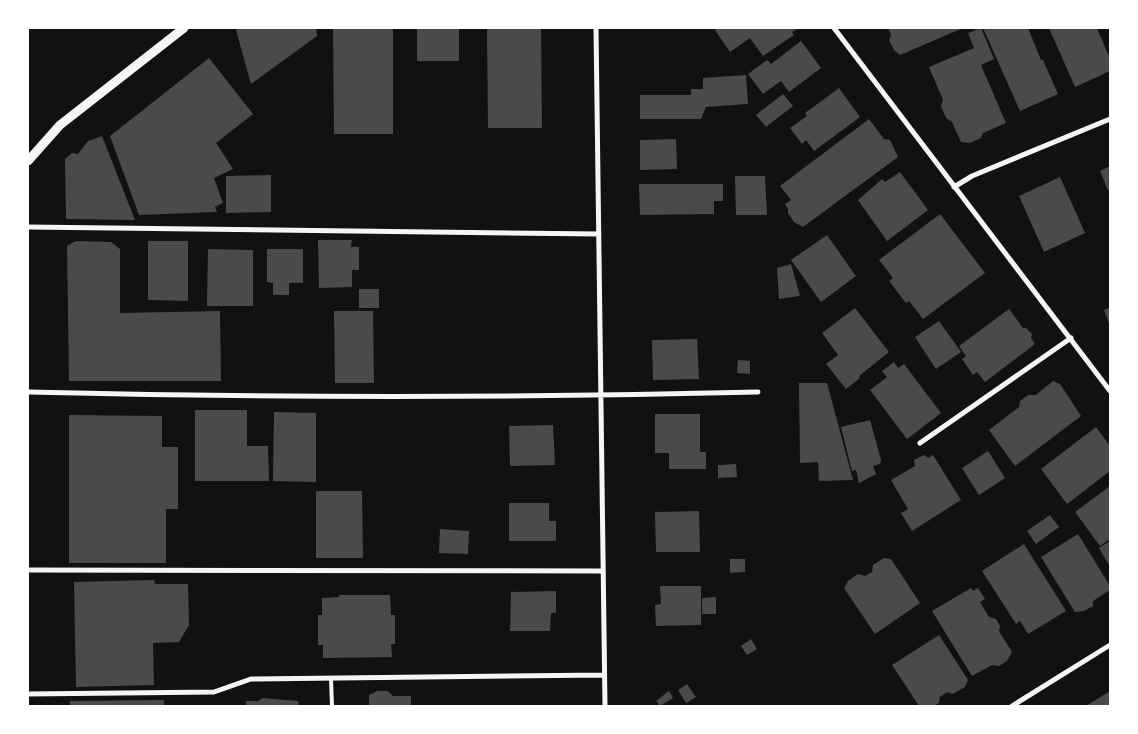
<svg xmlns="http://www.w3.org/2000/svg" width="1138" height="734" viewBox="0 0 1138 734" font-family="'DejaVu Sans',sans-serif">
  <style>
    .building { fill: #4a4a4a }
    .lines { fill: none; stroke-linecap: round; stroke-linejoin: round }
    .service { stroke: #f5f5f5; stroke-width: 4 }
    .minor { stroke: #f5f5f5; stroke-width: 5 }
    .tertiary { stroke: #f5f5f5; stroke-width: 9 }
  </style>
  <rect width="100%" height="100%" fill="#111"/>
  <path class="building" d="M240,28H316L317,36L251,84L236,30Z
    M333,28H459V61H417V29H393V134H334Z
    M487,28H541L542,128H488Z
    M718,28H799L792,32L794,35L763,56L750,38L730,52L715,30Z
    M888,28H963L900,55L894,50L889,40L891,35Z
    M981,28L994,59L981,65L1006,123L983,133L981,138L970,143L961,142L952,122L946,118L941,106L943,100L929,67L974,48L968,33Z
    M983,28H1028L1041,60H1043L1058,94L1020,111Z
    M1049,28H1097L1110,59V71L1075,87Z
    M801,41L821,68L789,92L781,81L763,94L748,74L767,60L771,64Z
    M209,58L253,114L216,143L233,169L214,178L223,203L215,207L217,212L139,215L110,136Z
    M746,75L748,104L706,107L701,119H640V95H691V89H703V78Z
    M839,88L860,117L814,151L806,140L802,144L790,128L807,116L805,113Z
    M783,94L793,106L766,127L756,115Z
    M869,119L884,139L890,140L898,157L803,227L794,222L788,213V209L785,204L791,200L780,186Z
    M102,136L135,220L66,219L65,159L72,153L78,154L88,141Z
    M676,139L677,169L640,170V140Z
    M1110,166V195L1100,171Z
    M900,172L928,210L887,241L858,200L882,179L885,182Z
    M271,175V212L226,213V176Z
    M735,176H765L767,215H736Z
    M1060,177L1085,233L1044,252L1019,196Z
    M639,184H723V201H714V214L640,215Z
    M940,214L985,273L923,319L909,301L906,303L889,281L893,278L879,260Z
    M827,235L856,276L821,302L791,260Z
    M318,240H352L351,247H359V270H352V287L319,288Z
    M76,241L111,242L120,249V313L220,311L221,381H69L67,246Z
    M148,241H188V301L148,300Z
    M208,249L253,250V306H207Z
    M267,249H303V283H289V295H273V283L267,282Z
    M791,264L800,296L779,299L777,268Z
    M359,289H379V308H359Z
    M855,308L889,352L859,376L860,378L846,389L826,364L838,355L822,333Z
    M1110,308V326L1104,310Z
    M1009,309L1023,328H1026L1032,334L1031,338L1035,344L985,382L977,372L973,375L962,359L966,356L959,346Z
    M334,311H373L374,383H335Z
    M939,321L961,352L936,369L915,337Z
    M697,339L699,379L653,380L652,340Z
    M738,360L750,361V374L737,373Z
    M894,362L898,368L904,364L941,413L907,439L870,390L887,377L882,371Z
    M1053,381L1060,384L1081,416L1015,466L989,430L1019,407L1020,401L1028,395H1036Z
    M799,383H827L853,480L819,481L818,462L800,463Z
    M195,410H247V446H268L269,481H195Z
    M274,412L316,413V482L273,481Z
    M655,414H700V452H706V469H669V453H655Z
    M69,415L162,416V447H178V509H166V563H69Z
    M870,420L881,460L880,464L873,466L876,474L859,483L856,470L852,471L841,427Z
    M553,425L555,465L510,466L509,426Z
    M1096,427L1110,446V471L1067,504L1041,469Z
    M988,451L1005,478L979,495L962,468Z
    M924,455L928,458L933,455L961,500L912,531L901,513L908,509L891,480L915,466L914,460Z
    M736,464L737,477L718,478V465Z
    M1110,486V539L1100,546L1075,512Z
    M316,491H362L363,558H316Z
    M509,503H549V521H556V541H509Z
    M699,511L700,552H656L655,512Z
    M1050,515L1059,527L1036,544L1027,531Z
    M440,529L469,531L468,554L439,553Z
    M1078,534L1110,586V590L1093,601V606L1084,611L1075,612L1041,557Z
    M1110,541V567L1099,548Z
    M1024,544L1066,611L1028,634L1020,621L1016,624L982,571Z
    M884,558L891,559L920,603L875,634L844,588L848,581L858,574L865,576L872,572L873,565Z
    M730,559H745V572L730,573Z
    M154,580L155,584H188L189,625L179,642L153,643L154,685L76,687L74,582Z
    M660,586H701V625L656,626L655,605L661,604Z
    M971,588L973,591L978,588L985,599L980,602L989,617L996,619L1000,626L999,631L1012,652L1007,661L999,666L992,665L972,676L932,611Z
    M556,591V613H551L550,631H510L511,592Z
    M339,595H390L391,615H395V644H391L392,657L323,658V645H318V615H322V598L339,597Z
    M716,597V614H702V598Z
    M939,635L968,680L965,687L953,694L947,692L940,697L939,703L933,706H919L892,665Z
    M751,639L757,649L747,655L741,646Z
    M687,684L696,697L686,703L678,690Z
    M377,691H388L393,696H411V706H369V695Z
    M669,691L673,698L660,706L656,701Z
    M1110,691V706H1086Z
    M262,698L298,701L299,706H246V701H258Z
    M164,700V706H70V701Z"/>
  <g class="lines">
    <path class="service" d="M331,679L332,706"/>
    <path class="minor" d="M596,28L605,706
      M834,28L1110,391
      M954,187L972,176L1110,119
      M28,227L599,234
      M28,392C271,398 515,398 758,392
      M920,443L1071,338
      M28,570L603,571
      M28,694L214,692L251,679L604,675
      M1012,706L1110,645"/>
    <path class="tertiary" d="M28,161L60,125L184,28"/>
  </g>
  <rect width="1138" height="734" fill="none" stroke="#ffffff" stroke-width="58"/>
</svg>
